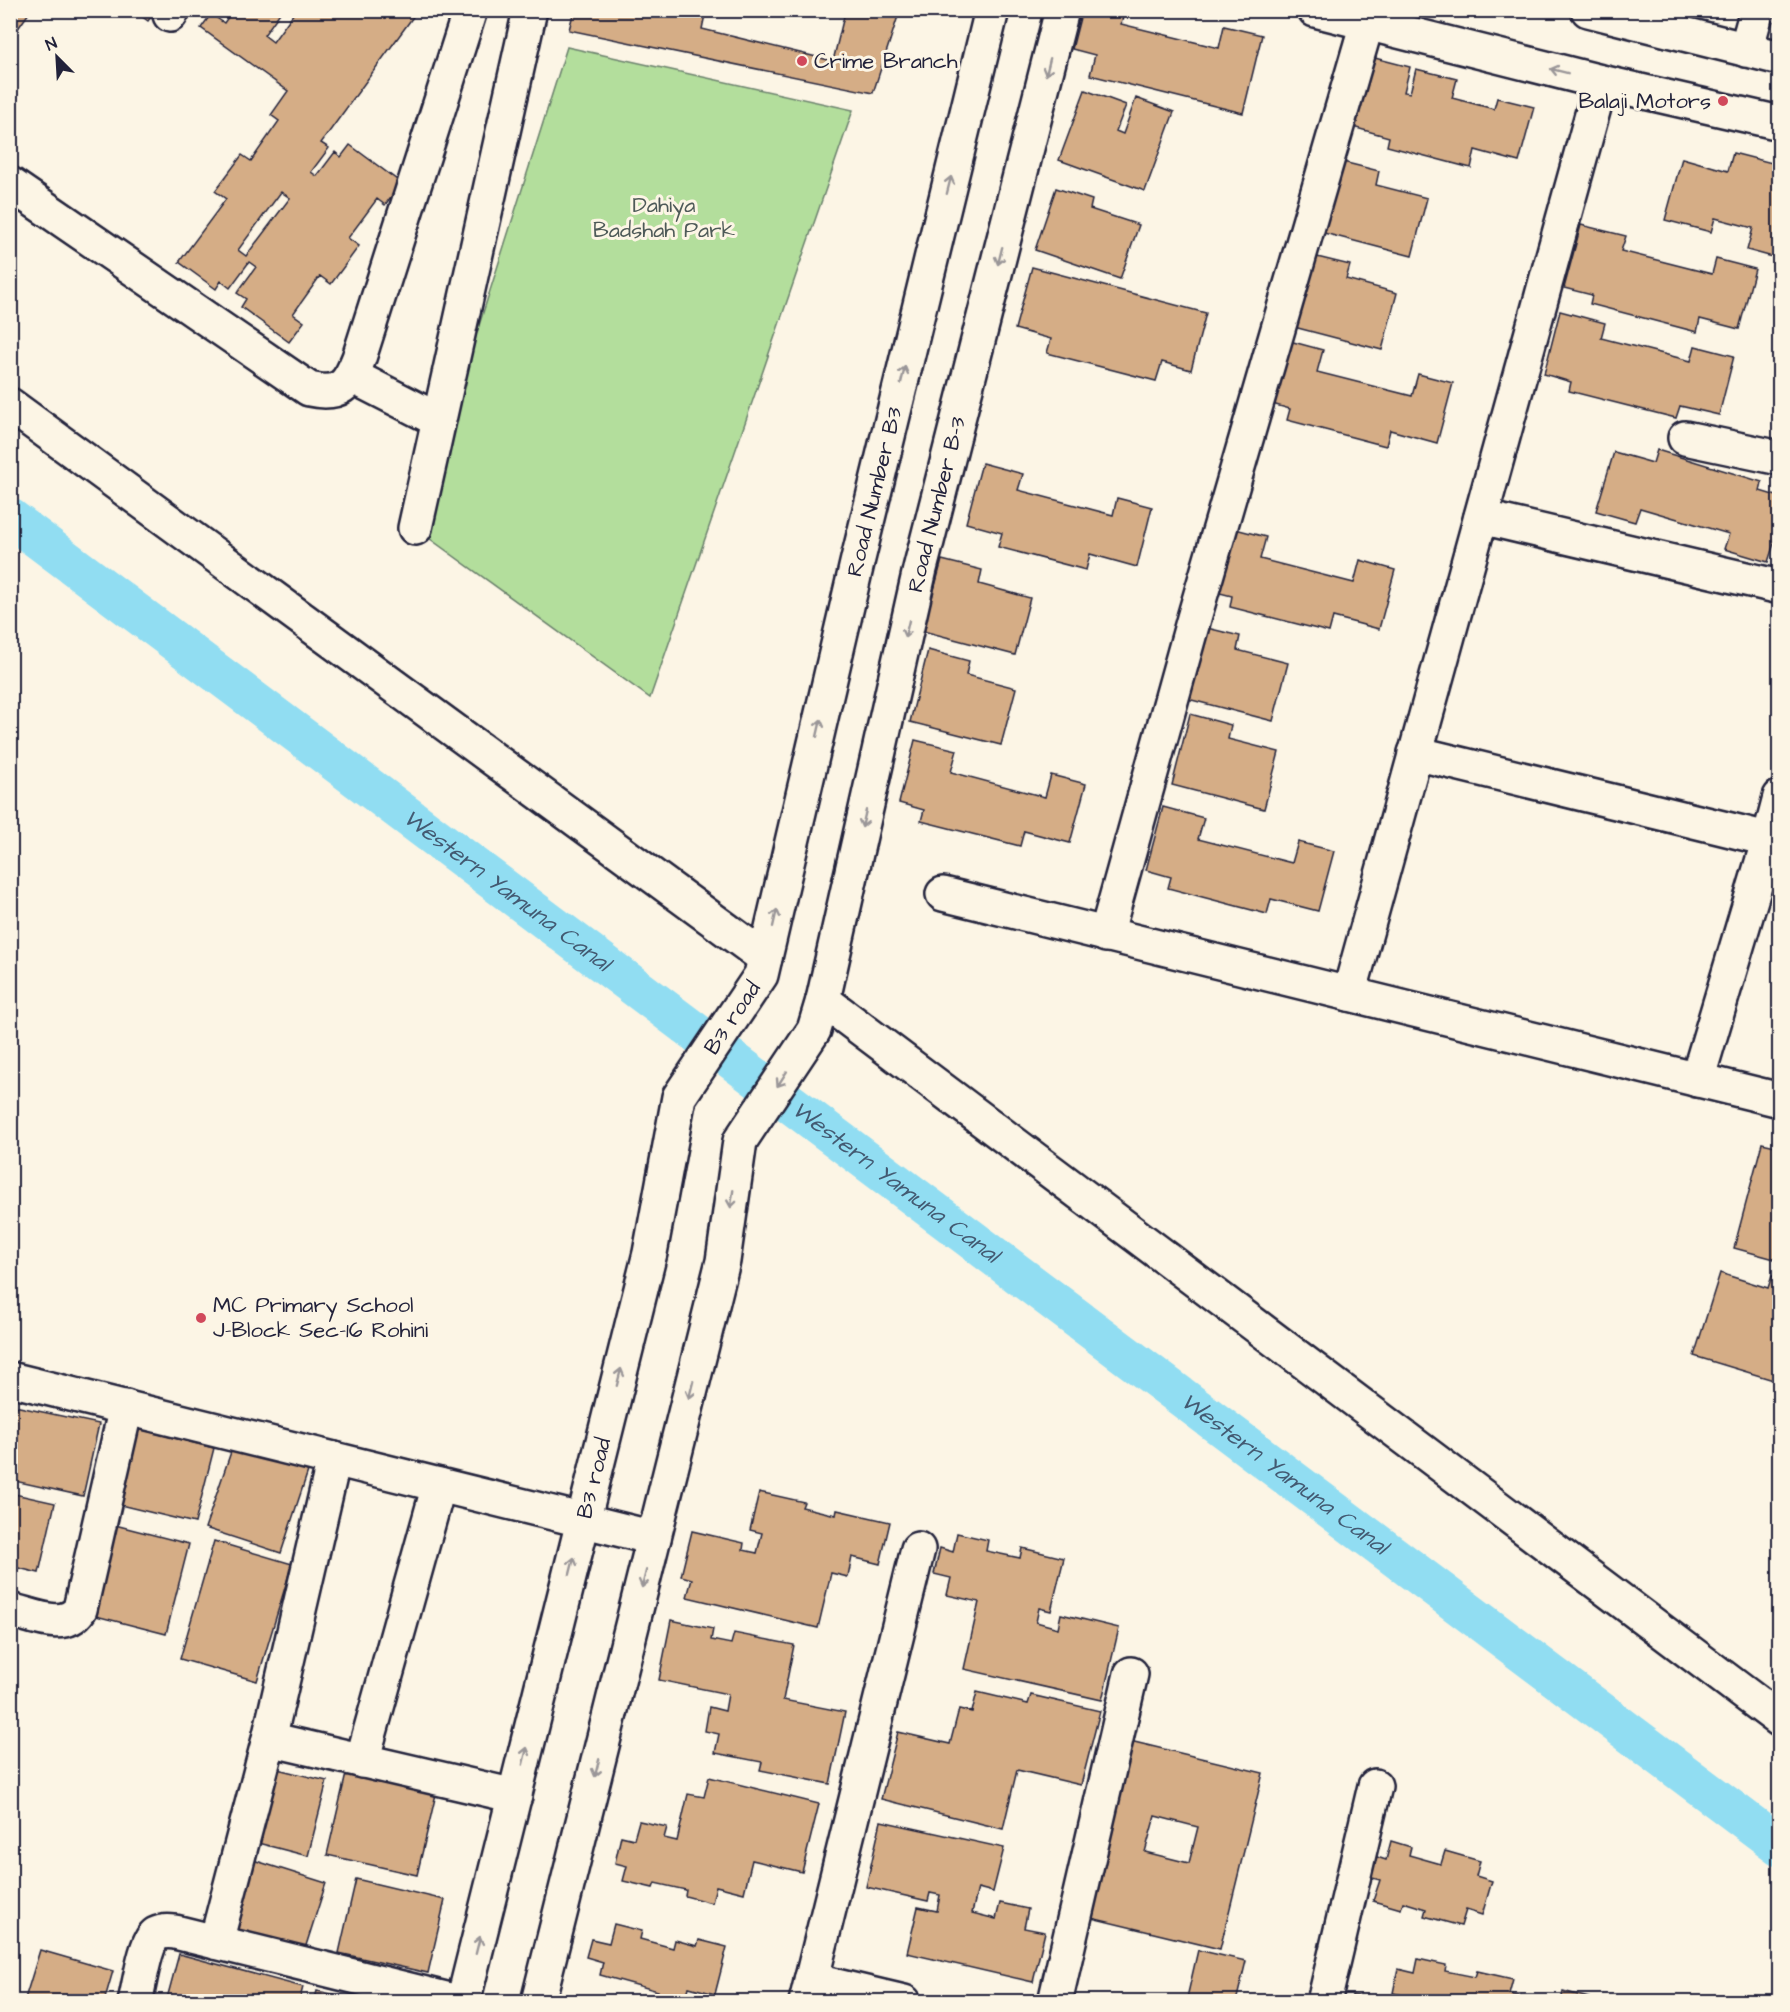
<svg xmlns="http://www.w3.org/2000/svg" width="1790" height="2012" viewBox="0 0 1790 2012" font-family="'Architects Daughter',sans-serif">
  <style>
    .green { fill: #b3de9c; stroke: #6a806c; stroke-width: 1.5 }
    .lines { fill: none; stroke-linecap: round; stroke-linejoin: round }
    .canal { stroke: #91ddf2; stroke-width: 40 }
    .building { fill: #d5ad86; stroke: #22223b; stroke-width: 1.5; fill-rule: evenodd }
    .minor-casing { stroke: #22223b; stroke-width: 38 }
    .minor { stroke: #fcf5e5; stroke-width: 33 }
    .oneway { stroke: #9a9698 }
    .poi-dot { fill: #d1495b; stroke: #fcf5e5; stroke-width: 2 }
    .labels { text-anchor: middle; dominant-baseline: central; stroke-width: 6; stroke-linejoin: round; paint-order: stroke }
    .poi-label { font-size: 22px; fill: #22223b; stroke: #fcf5e5; text-anchor: start }
    .park-label { font-size: 22px; fill: #4e5a58; stroke: #fcf5e5 }
    .street-label { font-size: 22px; fill: #22223b; stroke: #fcf5e5 }
    .water-label { font-size: 24px; font-style: italic; fill: #435a72; stroke: #fcf5e5 }
  </style>
  <rect width="100%" height="100%" fill="#fcf5e5"/>
  <filter id="ink" filterUnits="userSpaceOnUse"><feTurbulence type="fractalNoise" baseFrequency=".0167" numOctaves="2"/><feDisplacementMap in="SourceGraphic" scale="12" xChannelSelector="R" yChannelSelector="G"/><feConvolveMatrix kernelMatrix="1 2 1 2 8 2 1 2 1" color-interpolation-filters="sRGB"/></filter>
  <g filter="url(#ink)">
    <path class="green" d="M567,47L853,110L650,698L415,528Z"/>
    <g class="lines">
      <path class="canal" id="s1" d="M10,518L1780,1846"/>
    </g>
    <path class="building" d="M10,10H31L10,40Z
      M133,10H156L148,21Z
      M233,10H282L264,35L273,42L296,10H418L321,143L329,148L311,172L317,176L335,152L341,157L350,145L401,183L385,205L377,199L348,238L359,246L331,284L320,276L293,314L304,322L289,342L241,307L246,299L237,293L256,267L249,262L230,288L221,281L216,289L179,262L226,199L215,191L242,155L251,161L279,121L271,115L288,91L201,28L211,14L224,23ZM281,192L290,198L246,256L238,250Z
      M574,10H900L873,93L569,30Z
      M706,10H838L845,12L833,61L702,29Z
      M1082,10H1125L1121,24L1219,48L1224,26L1262,35L1243,113L1090,75L1095,55L1072,49Z
      M1367,56L1410,67L1404,92L1410,93L1416,69L1457,79L1452,98L1494,109L1497,98L1534,107L1519,162L1475,150L1471,168L1387,146L1389,137L1349,126Z
      M1085,90L1126,105L1116,131L1123,134L1136,98L1174,112L1145,191L1059,160Z
      M1733,153L1780,165V259L1747,250L1753,228L1715,218L1711,232L1665,220L1682,158L1728,171Z
      M1339,161L1379,171L1376,185L1427,198L1412,256L1320,232Z
      M1056,188L1092,200L1090,209L1139,225L1120,279L1035,250Z
      M1581,225L1626,236L1621,251L1712,274L1716,259L1755,269L1739,329L1700,319L1697,332L1590,304L1592,295L1564,288Z
      M1309,255L1350,265L1346,279L1397,293L1382,350L1290,326Z
      M1032,267L1206,313L1191,370L1162,362L1156,381L1047,353L1051,339L1015,329Z
      M1560,311L1605,323L1601,338L1691,361L1695,346L1734,356L1719,415L1680,406L1676,418L1569,391L1571,382L1544,374Z
      M1282,339L1323,350L1317,372L1412,396L1418,374L1453,383L1437,443L1390,430L1386,446L1287,420L1290,409L1265,402Z
      M1657,450L1762,482L1760,491L1780,497V525L1768,562L1724,549L1729,534L1640,508L1635,522L1596,511L1614,452L1653,463Z
      M982,463L1023,474L1018,490L1113,515L1117,498L1152,507L1137,567L1090,554L1086,570L998,547L1002,533L966,523Z
      M1224,526L1266,537L1260,559L1354,583L1360,560L1395,570L1379,629L1333,617L1329,632L1230,607L1232,596L1208,590Z
      M942,560L982,570L979,584L1030,598L1015,655L923,631Z
      M1199,626L1240,636L1237,650L1288,663L1273,721L1180,697Z
      M928,650L969,661L966,675L1016,688L1001,745L910,722Z
      M1190,714L1231,725L1228,739L1279,752L1264,809L1172,785Z
      M915,740L957,750L951,772L1045,797L1051,775L1086,784L1070,843L1024,831L1020,846L921,821L924,810L899,803Z
      M1163,807L1204,818L1198,839L1292,863L1298,842L1334,851L1318,911L1271,899L1267,914L1168,888L1171,877L1146,870Z
      M1762,1143L1780,1147L1778,1260L1734,1248Z
      M1720,1273L1768,1288L1772,1276L1780,1278V1382L1694,1356Z
      M10,1405L99,1424L83,1496L10,1480Z
      M135,1428L214,1448L195,1523L116,1504Z
      M233,1446L308,1471L281,1553L205,1528Z
      M759,1492L804,1502L802,1507L836,1515L837,1510L890,1522L880,1564L852,1557L848,1577L831,1573L818,1628L687,1597L692,1579L681,1576L692,1531L744,1543L743,1550L757,1553L762,1533L750,1530Z
      M10,1493L55,1503L39,1573L10,1566Z
      M115,1525L189,1544L166,1634L92,1615Z
      M957,1533L988,1540L986,1551L1020,1558L1022,1548L1064,1558L1051,1611L1039,1608L1036,1622L1058,1628L1061,1614L1119,1628L1102,1700L964,1669L979,1602L947,1595L951,1578L934,1574L940,1548L953,1552Z
      M214,1541L292,1564L257,1681L180,1659Z
      M671,1620L713,1629L711,1640L731,1644L734,1633L794,1645L783,1700L845,1712L830,1784L760,1770L762,1762L715,1753L719,1734L705,1731L709,1707L725,1711L728,1694L659,1680Z
      M10,1626L17,1628L10,1651Z
      M977,1692L1028,1704L1031,1695L1100,1711L1081,1785L1017,1770L1003,1829L881,1799L898,1732L950,1744L959,1709L972,1712Z
      M1126,1740L1263,1773L1220,1949L1083,1916ZM1155,1816L1198,1827L1189,1863L1145,1852Z
      M269,1767L327,1781L308,1856L250,1841Z
      M346,1774L436,1794L417,1875L327,1855Z
      M709,1777L819,1804L802,1872L752,1860L744,1893L716,1886L712,1903L685,1896L686,1890L655,1883L653,1888L623,1881L627,1866L615,1863L621,1836L634,1839L639,1821L667,1827L664,1838L677,1841L688,1794L704,1797Z
      M881,1821L1004,1848L993,1892L978,1888L972,1913L996,1919L1000,1903L1028,1909L1024,1928L1045,1932L1033,1982L907,1953L918,1907L937,1911L940,1895L930,1893L928,1901L866,1887Z
      M1391,1841L1411,1847L1409,1855L1441,1864L1445,1851L1480,1861L1476,1876L1492,1881L1482,1915L1466,1910L1461,1926L1424,1916L1426,1909L1403,1902L1401,1909L1373,1901L1380,1880L1365,1876L1371,1855L1386,1860Z
      M250,1859L326,1883L302,1958L226,1934Z
      M356,1879L445,1900L428,1973L339,1953Z
      M614,1924L642,1931L640,1939L673,1948L675,1940L697,1946L699,1940L727,1947L715,1994L689,1987L685,2002H655L658,1991L600,1975L603,1962L586,1957L591,1939L609,1943Z
      M40,1950L113,1971L104,2002H24Z
      M1198,1950L1246,1961L1236,2002H1186Z
      M179,1954L303,1987L299,2002H166Z
      M1418,1959L1446,1965L1445,1971L1475,1977L1477,1971L1513,1979L1509,1994L1525,1997L1524,2002H1407L1408,1996L1393,1993L1398,1969L1415,1973Z
      M317,1991L366,2001L314,2002Z
      M1563,1991L1589,1998L1588,2002H1561Z
      M1352,1995L1380,2000V2002H1351Z"/>
    <g class="lines">
      <g class="minor-casing">
        <g id="minor">
          <path d="M1315,10L1601,82L1780,123"/>
          <path d="M1588,10L1780,58"/>
          <path d="M170,15L173,10"/>
          <path d="M1746,50L1757,10"/>
          <path d="M10,184L309,389C340,396 348,386 359,358L470,10"/>
          <path d="M352,376L438,420"/>
          <path d="M10,405L765,958"/>
          <path d="M1685,438L1780,458"/>
          <path d="M1481,517L1780,587"/>
          <path d="M415,528L530,10"/>
          <path d="M1415,753L1780,842"/>
          <path d="M943,894L1780,1100"/>
          <path d="M1106,935L1194,618L1367,23"/>
          <path d="M1349,994L1601,82"/>
          <path d="M823,1000L1780,1720"/>
          <path d="M1697,1080L1769,839L1780,797"/>
          <path d="M10,1379L654,1538"/>
          <path d="M334,1459L269,1739L515,1796"/>
          <path d="M10,1610C32,1615 65,1632 80,1609L126,1407"/>
          <path d="M362,1761L439,1485"/>
          <path d="M216,1942L269,1739"/>
          <path d="M811,1980L904,2002"/>
          <path d="M135,2002C139,1988 145,1941 156,1934C162,1931 168,1931 175,1932L458,2002"/>
          <path id="s2" d="M463,2002L650,1253L679,1097L761,975L858,559L992,10"/>
          <path id="s3" d="M538,2002L723,1261L740,1141L814,1030L823,1000L920,569L1062,10"/>
          <path d="M806,2002L918,1549"/>
          <path d="M1055,2002L1131,1674"/>
          <path d="M1324,2002L1375,1786"/>
        </g>
      </g>
      <use href="#minor" class="minor"/>
    </g>
    <defs><path id="oneway-shaft" d="M-6 0H5M1.5-3L5.5 0L1.5 3" fill="none" stroke-width="1.6" stroke-linecap="round" stroke-linejoin="round" transform="scale(1.5)"/></defs>
    <g class="oneway">
      <use href="#oneway-shaft" transform="translate(1048 67) rotate(104)"/>
      <use href="#oneway-shaft" transform="translate(1559 71) rotate(-166)"/>
      <use href="#oneway-shaft" transform="translate(949 185) rotate(-76)"/>
      <use href="#oneway-shaft" transform="translate(1000 256) rotate(104)"/>
      <use href="#oneway-shaft" transform="translate(903 375) rotate(-76)"/>
      <use href="#oneway-shaft" transform="translate(907 629) rotate(103)"/>
      <use href="#oneway-shaft" transform="translate(819 728) rotate(-77)"/>
      <use href="#oneway-shaft" transform="translate(864 819) rotate(103)"/>
      <use href="#oneway-shaft" transform="translate(775 918) rotate(-77)"/>
      <use href="#oneway-shaft" transform="translate(782 1079) rotate(123)"/>
      <use href="#oneway-shaft" transform="translate(732 1199) rotate(98)"/>
      <use href="#oneway-shaft" transform="translate(619 1377) rotate(-76)"/>
      <use href="#oneway-shaft" transform="translate(691 1390) rotate(104)"/>
      <use href="#oneway-shaft" transform="translate(572 1566) rotate(-76)"/>
      <use href="#oneway-shaft" transform="translate(644 1579) rotate(104)"/>
      <use href="#oneway-shaft" transform="translate(525 1756) rotate(-76)"/>
      <use href="#oneway-shaft" transform="translate(597 1768) rotate(104)"/>
      <use href="#oneway-shaft" transform="translate(478 1945) rotate(-76)"/>
    </g>
  </g>
  <g class="poi-dot">
    <circle cx="802" cy="61" r="6"/>
    <circle cx="1723" cy="101" r="6"/>
    <circle cx="201" cy="1318" r="6"/>
  </g>
  <g class="labels">
    <g class="poi-label">
      <text x="814" y="61">Crime Branch</text>
      <text x="1711" y="101" text-anchor="end">Balaji Motors</text>
      <text x="213" y="1305">MC Primary School<tspan x="213" dy="25">J-Block Sec-16 Rohini</tspan></text>
    </g>
    <g class="park-label">
      <text x="664" y="205">Dahiya<tspan x="664" dy="25">Badshah Park</tspan></text>
    </g>
    <g class="street-label">
      <text stroke="none"><textPath href="#s2" startOffset="1574">Road Number B3</textPath></text>
      <text stroke="none"><textPath href="#s3" startOffset="1558">Road Number B-3</textPath></text>
      <text stroke="none"><textPath href="#s2" startOffset="1026">B3 road</textPath></text>
      <text stroke="none"><textPath href="#s2" startOffset="540">B3 road</textPath></text>
    </g>
    <g class="water-label">
      <text stroke="none"><textPath href="#s1" startOffset="621">Western Yamuna Canal</textPath></text>
      <text stroke="none"><textPath href="#s1" startOffset="1107">Western Yamuna Canal</textPath></text>
      <text stroke="none"><textPath href="#s1" startOffset="1593">Western Yamuna Canal</textPath></text>
    </g>
  </g>
  <rect width="1790" height="2012" fill="none" stroke="#fcf5e5" stroke-width="36"/>
  <rect x="18" y="18" width="1754" height="1976" fill="none" stroke="#22223b" stroke-width="2" filter="url(#ink)"/>
  <g transform="translate(57 57) rotate(336)" stroke="#fcf5e5" stroke-width="4.5" paint-order="stroke">
  <path d="M0-4.5L10 22L0 15L-10 22Z" fill="#22223b"/>
  <text y="-9" font-size="16" font-weight="bold" text-anchor="middle" fill="#22223b">N</text>
  </g>
</svg>
